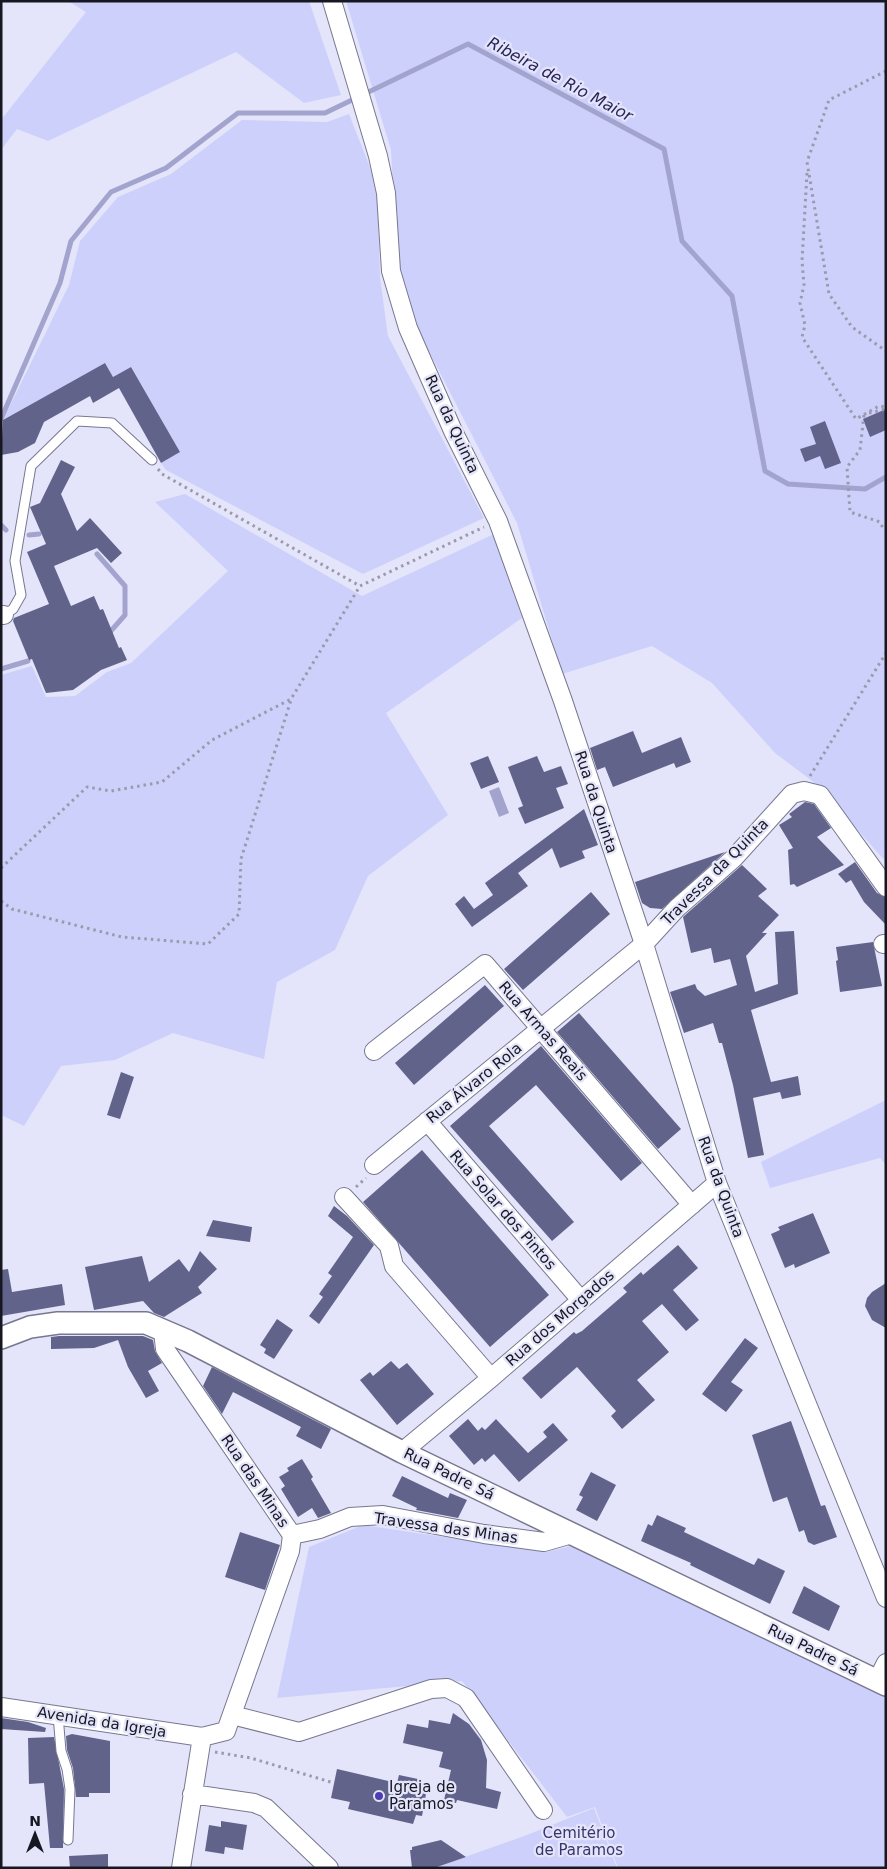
<svg xmlns="http://www.w3.org/2000/svg" width="887" height="1869" viewBox="0 0 887 1869" font-family="'DejaVu Sans',sans-serif">
  <style>
    .green { fill: #ced0fc }
    .water { fill: #a2a4ce }
    .lines { fill: none; stroke-linecap: round; stroke-linejoin: round }
    .stream { stroke: #a2a4ce; stroke-width: 5 }
    .building { fill: #62638a }
    .service-casing { stroke: #777890; stroke-width: 11 }
    .minor-casing { stroke: #777890; stroke-width: 20 }
    .tertiary-casing { stroke: #777890; stroke-width: 24 }
    .path { stroke: #999aab; stroke-width: 3; stroke-dasharray: 2.5 4; stroke-linecap: butt }
    .service { stroke: #fff; stroke-width: 9 }
    .minor { stroke: #fff; stroke-width: 18 }
    .tertiary { stroke: #fff; stroke-width: 21 }
    .poi-dot { fill: #4e3cb3; stroke: #e4e5fa; stroke-width: 2 }
    .labels { text-anchor: middle; dominant-baseline: central; stroke-width: 4.5; stroke-linejoin: round; paint-order: stroke }
    .street-label { font-size: 15px; fill: #161720; stroke: #e4e5fa }
    .poi-label { font-size: 15px; fill: #161720; stroke: #e4e5fa; text-anchor: start }
    .park-label { font-size: 15px; fill: #38356c; stroke: #e4e5fa }
    .water-label { font-size: 16px; font-style: italic; fill: #292559; stroke: #e4e5fa }
  </style>
  <rect width="100%" height="100%" fill="#e4e5fa"/>
  <path class="green" d="M68,1H309L341,95L304,103L236,52L48,141L17,129L1,150V120L86,12Z
    M346,1H886V862L819,786L775,753L712,683L652,646L562,674L517,523L417,328L397,266L391,150Z
    M349,114L377,185L380,278L388,336L484,518L363,574L166,470L161,463L180,452L131,367L113,377L105,363L3,420L69,285L80,241L118,197L171,174L242,120L327,122Z
    M185,494L362,596L494,534L522,618L386,713L448,815L368,876L335,950L277,982L264,1059L173,1033L115,1060L61,1066L24,1126L1,1115V675L32,666L46,697L75,696L107,672L131,663L228,571L155,502Z
    M886,1100V1165L880,1158L770,1188L761,1162Z
    M363,1525L546,1552L571,1546L886,1697V1868H618L595,1807L567,1817L462,1681L277,1698L309,1547Z
    M594,1808L617,1868H434L527,1835Z"/>
  <path class="water" d="M499,787L509,813L499,817L489,791Z"/>
  <g class="lines">
    <path class="stream" d="M1,419L60,283L71,241L111,192L166,168L238,113H325L468,44L664,149L682,241L732,296L765,471L788,484L865,489L886,477
      M1,525L6,530
      M29,535L39,534
      M97,554L125,586V615L110,632
      M1,669L28,661"/>
  </g>
  <path class="building" d="M105,363L113,377L131,367L180,452L161,463L119,388L93,403L90,396L44,422L35,443L18,452L1,455L3,420Z
    M886,409V430L870,437L863,419Z
    M825,421L841,463L825,469L820,456L805,462L800,449L816,444L810,427Z
    M61,460L75,467L61,494L77,531L90,518L122,553L111,563L97,548L54,566L71,606L94,596L100,610L103,609L119,648L121,647L127,660L101,670L73,690L46,693L32,659L29,660L13,621L14,618L49,604L27,552L46,544L30,507L40,503Z
    M633,731L642,753L681,737L691,762L676,768L674,763L613,787L605,767L597,770L590,748Z
    M488,756L499,782L481,789L470,763Z
    M537,756L544,772L561,766L568,784L556,788L564,808L525,824L518,808L523,806L508,767Z
    M805,802L814,804L831,828L817,837L844,865L797,887L794,884L790,885L788,850L793,848L779,825L792,817L789,814Z
    M584,809L598,845L582,851L585,858L560,868L552,848L518,873L528,886L472,927L455,904L464,896L474,909L493,895L485,883Z
    M725,852L662,909L650,908L642,903L635,882Z
    M855,862L877,893L886,897V925L864,902L851,880L846,883L838,874Z
    M742,865L767,889L758,896L779,915L762,933H767L746,956L755,992L778,984L775,932L794,931L798,994L751,1010L771,1082L798,1076L801,1095L782,1099L780,1092L753,1098L764,1155L748,1158L733,1085L722,1043H719L713,1023L684,1033L670,992L695,984L697,989L705,996L737,985L730,959L714,963L711,948L691,953L683,917Z
    M591,892L610,914L523,990L504,969Z
    M873,942L882,986L840,992L836,961L838,960L836,947Z
    M485,985L504,1006L414,1085L395,1063Z
    M579,1013L681,1129L658,1149L557,1032Z
    M541,1046L642,1163L621,1181L536,1085L489,1126L574,1222L552,1241L450,1126Z
    M121,1072L134,1077L120,1119L107,1115Z
    M422,1150L549,1295L490,1347L363,1202Z
    M334,1206L347,1216L374,1245L319,1324L309,1316L323,1297L319,1294L332,1276L328,1273L353,1237L328,1216Z
    M813,1213L830,1253L795,1268L794,1264L785,1268L771,1234L780,1230L778,1227Z
    M213,1220L252,1227L250,1242L206,1236Z
    M678,1245L698,1268L673,1290L699,1320L686,1331L662,1304L642,1321L669,1352L637,1380L655,1400L622,1429L611,1416L616,1411L577,1367L541,1399L522,1378L574,1332L576,1334L582,1331L627,1292L623,1288L641,1272L643,1275Z
    M200,1251L217,1269L198,1287L202,1293L164,1317L154,1313L143,1301L94,1310L85,1267L142,1256L149,1282L179,1259L189,1272Z
    M8,1269L12,1292L62,1284L65,1305L1,1316V1270Z
    M886,1283V1328L872,1320L865,1306L867,1298L872,1292Z
    M277,1319L293,1330L274,1359L264,1353L266,1349L260,1345Z
    M59,1336H143L153,1340L155,1351L162,1363L148,1371L159,1391L146,1398L128,1367L118,1340L94,1348L51,1349V1337Z
    M745,1338L758,1348L731,1382L743,1390L726,1412L702,1394Z
    M391,1361L399,1369L407,1363L434,1394L397,1425L360,1380L370,1372L373,1376Z
    M212,1367L331,1429L321,1449L296,1436L301,1427L233,1392L222,1414L203,1386Z
    M468,1419L478,1431L482,1427L485,1430L496,1419L528,1453L547,1437L543,1432L553,1423L568,1440L519,1482L494,1454L485,1462L482,1458L474,1465L449,1436Z
    M791,1421L821,1506L825,1505L837,1537L814,1545L808,1542L804,1530L799,1532L787,1497L773,1502L752,1435Z
    M302,1459L313,1477L311,1479L331,1513L318,1518L312,1508L298,1517L281,1489L285,1486L279,1477L289,1471L287,1468Z
    M591,1472L616,1485L597,1521L576,1510L583,1497L579,1495Z
    M402,1476L448,1498L450,1493L467,1500L458,1518L416,1510L417,1508L392,1496Z
    M657,1515L686,1528L684,1532L754,1565L758,1558L785,1571L770,1604L690,1565L691,1563L641,1541L648,1524L652,1526Z
    M240,1532L280,1545L265,1590L225,1577Z
    M804,1586L840,1606L829,1631L792,1613Z
    M453,1713L469,1724L481,1740L487,1760L486,1788L501,1792L497,1809L457,1800L456,1803L444,1800L451,1770L439,1767L443,1752L403,1743L407,1724L428,1728L429,1720L450,1724Z
    M1,1718L28,1722L46,1728L45,1732L1,1729Z
    M72,1734L110,1741V1793H89V1797H76L73,1768L67,1750L66,1736Z
    M54,1737L64,1789L63,1848H50L44,1783L29,1784L28,1738Z
    M337,1769L397,1783L399,1775L418,1779L416,1791L426,1794L422,1816L416,1815L413,1824L348,1809L350,1802L331,1798Z
    M221,1821L247,1825L243,1850L225,1847L224,1854L205,1851L209,1825L221,1827Z
    M441,1840L466,1857L434,1868H412L410,1850H412V1847Z
    M108,1854V1868H70L69,1856Z"/>
  <g class="lines">
    <g class="service-casing">
      <path id="service" d="M4,615L13,609L21,595L15,561L31,466L77,421L112,423L152,460
        M58,1715L61,1751L67,1769L70,1789L68,1840"/>
    </g>
    <g class="minor-casing">
      <path id="minor" d="M332,1L378,156L386,193L391,271L408,328L453,431L498,521L563,701L644,944L717,1183L886,1598
        M1,615H4
        M883,944H886
        M374,1051L485,964L692,1205
        M427,1121L580,1299
        M374,1165L644,944L677,908L734,858L792,794L804,791L820,795L886,887
        M344,1197L389,1246L394,1266L491,1378
        M402,1452L491,1378L717,1183
        M292,1535L320,1529L350,1517L383,1515L484,1534L544,1542L572,1534
        M877,1681L886,1663
        M1,1707L202,1737L226,1731L290,1551L292,1535L165,1349L163,1331
        M232,1715L299,1732L431,1689L447,1688L466,1698L543,1810
        M192,1794L254,1803L266,1808L329,1868
        M181,1868L202,1737"/>
    </g>
    <g class="tertiary-casing">
      <path id="tertiary" d="M1,1338L30,1327L58,1323H146L188,1341L402,1452L886,1685"/>
    </g>
    <path class="path" d="M886,71L829,100L807,162L829,294L852,327L886,351
      M807,173L802,261L804,285L800,303L805,325L802,337L856,419L879,406L886,407
      M869,413L886,409
      M864,415L860,450L847,467L850,512L880,522L883,528L886,527
      M158,469L162,474L360,586
      M810,776L886,653
      M1,868L87,787L111,791L162,782L212,740L291,699L360,586L484,527
      M1,901L12,909L122,937L208,944L239,914L241,859L291,700
      M356,1187L366,1178
      M215,1752L251,1758L334,1783"/>
    <use href="#service" class="service"/>
    <use href="#minor" class="minor"/>
    <use href="#tertiary" class="tertiary"/>
  </g>
  <circle class="poi-dot" cx="379" cy="1796" r="5"/>
  <g class="labels">
    <g class="street-label">
      <text transform="translate(452 424) rotate(65)">Rua da Quinta</text>
      <text transform="translate(596 802) rotate(72)">Rua da Quinta</text>
      <text transform="translate(715 872) rotate(-45)">Travessa da Quinta</text>
      <text transform="translate(543 1031) rotate(49)">Rua Armas Reais</text>
      <text transform="translate(474 1083) rotate(-39)">Rua Álvaro Rola</text>
      <text transform="translate(721 1187) rotate(70)">Rua da Quinta</text>
      <text transform="translate(503 1210) rotate(49)">Rua Solar dos Pintos</text>
      <text transform="translate(560 1318) rotate(-41)">Rua dos Morgados</text>
      <text transform="translate(449 1474) rotate(26)">Rua Padre Sá</text>
      <text transform="translate(255 1481) rotate(56)">Rua das Minas</text>
      <text transform="translate(446 1528) rotate(8)">Travessa das Minas</text>
      <text transform="translate(813 1650) rotate(26)">Rua Padre Sá</text>
      <text transform="translate(102 1722) rotate(9)">Avenida da Igreja</text>
    </g>
    <g class="poi-label">
      <text x="389" y="1787">Igreja de<tspan x="389" dy="17">Paramos</tspan></text>
    </g>
    <g class="park-label">
      <text x="579" y="1833">Cemitério<tspan x="579" dy="17">de Paramos</tspan></text>
    </g>
    <g class="water-label">
      <text transform="translate(560 79) rotate(28)">Ribeira de Rio Maior</text>
    </g>
  </g>
  <rect width="887" height="1869" fill="none" stroke="#161720" stroke-width="5"/>
  <g transform="translate(35 1834)" stroke="#e4e5fa" stroke-width="4" paint-order="stroke">
  <path d="M0-4L9 19L0 12L-9 19Z" fill="#161720"/>
  <text y="-8" font-size="14" font-weight="bold" text-anchor="middle" fill="#161720">N</text>
  </g>
</svg>
